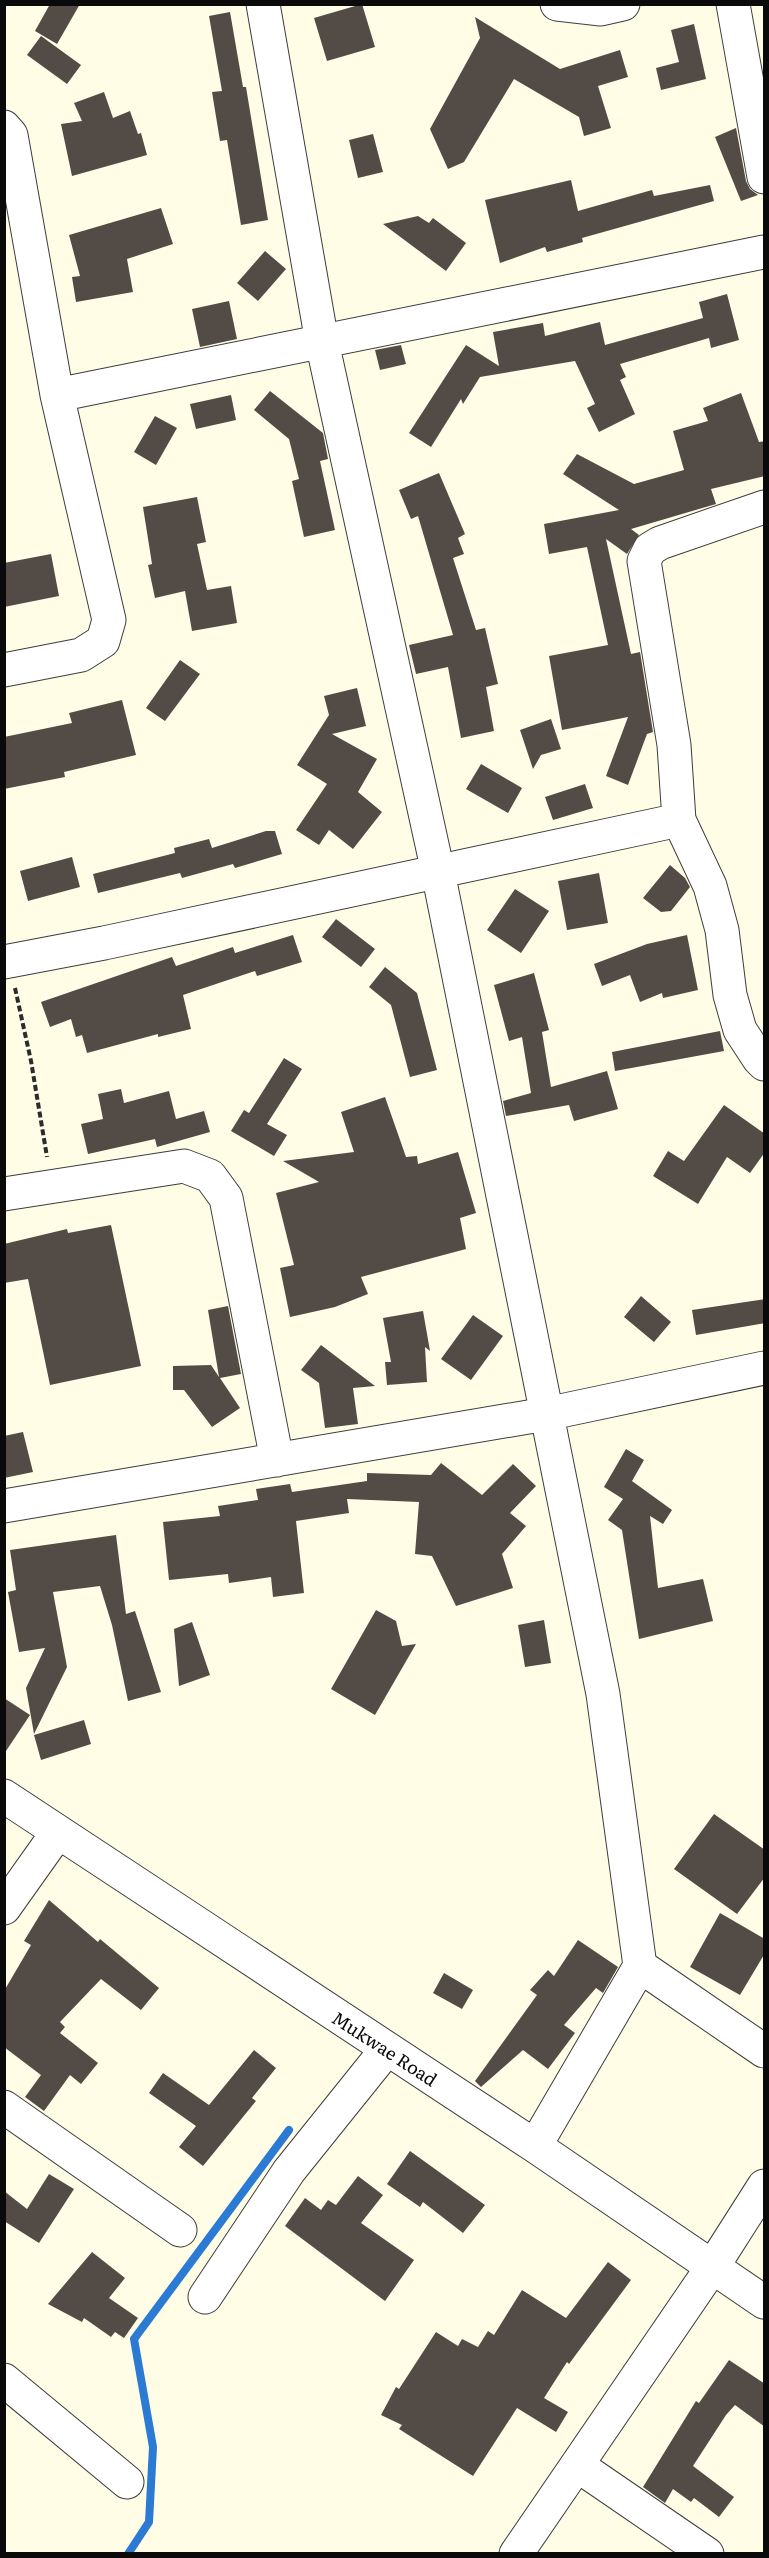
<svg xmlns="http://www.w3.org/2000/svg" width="769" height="2558" viewBox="0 0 769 2558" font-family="Literata,serif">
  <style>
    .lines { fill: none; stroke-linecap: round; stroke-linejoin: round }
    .stream { stroke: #2b7ad4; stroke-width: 8 }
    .building { fill: #534c46 }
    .minor-casing { stroke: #3d3d3d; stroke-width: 35 }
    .path { stroke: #2c2c2c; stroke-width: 4; stroke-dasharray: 6 3; stroke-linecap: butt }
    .minor { stroke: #fff; stroke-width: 33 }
    .labels { text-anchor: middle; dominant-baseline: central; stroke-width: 6; stroke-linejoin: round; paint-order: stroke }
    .street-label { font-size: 18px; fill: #0a0a0a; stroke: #fff }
  </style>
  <rect width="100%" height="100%" fill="#fffde6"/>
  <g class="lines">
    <path class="stream" d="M128,2554L149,2522L153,2447L134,2339L289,2130"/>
  </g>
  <path class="building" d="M50,4H80L57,44L35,31Z
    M362,4L375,47L327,61L314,18Z
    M230,12L243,87H246L268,220L241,225L227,140L220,141L212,92L222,91L209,16Z
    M475,17L560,69L620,50L628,77L598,86L611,128L584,136L579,117L514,79L464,162L448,169L430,129L480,38Z
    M694,24L706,79L661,90L656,68L679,62L671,30Z
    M41,36L81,65L67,84L27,55Z
    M104,92L113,118L130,111L138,134L141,133L147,155L72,176L61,124L82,121L74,103Z
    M736,128L746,181L750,189L758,195L741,201L715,137Z
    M373,134L383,172L358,178L349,140Z
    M571,180L578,211L652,190L654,196L710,185L714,201L582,238L583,242L547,252L545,247L500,263L485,200Z
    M161,208L173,244L127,259L133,292L76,302L72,277L80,276L69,235Z
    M418,216L429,223L433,218L466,243L446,271L383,224Z
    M265,251L286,269L258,301L237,283Z
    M727,294L739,340L711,348L709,338L620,364L626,377L620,380L635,414L599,432L587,408L595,404L575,361L480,377L463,404L461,399L431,447L409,433L466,345L499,366L493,332L543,323L545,336L600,322L605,345L703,318L699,302Z
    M229,301L237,339L200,347L192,309Z
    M401,345L406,364L380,370L375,350Z
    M270,391L323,433L328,459L320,461L335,530L304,537L292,481L299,479L289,439L254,410Z
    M741,393L759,442L765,441V476L711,489L716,504L631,529L639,535L627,554L606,539L631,654L640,652L653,732L647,734L628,785L606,776L628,717L562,730L549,656L608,645L587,547L549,554L544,524L619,510L563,474L577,454L634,484L684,470L673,431L708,421L703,408Z
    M231,395L236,420L196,429L190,404Z
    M155,416L177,428L156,465L134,452Z
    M439,473L465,534L458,538L464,554L453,558L476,630L485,628L498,684L486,687L494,731L461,738L448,667L416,674L409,645L453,635L418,516L411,519L399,490Z
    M197,497L206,542L197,544L207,590L231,586L237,623L192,631L185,591L155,598L148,565L152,564L143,507Z
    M51,554L59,596L4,607V563Z
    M180,660L200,674L165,721L146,708Z
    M357,688L366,726L332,734L377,759L358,792L382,812L353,849L329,830L319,845L296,830L327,784L297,765L329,715L324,696Z
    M122,700L136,755L64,772L65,777L4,789V737L72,723L69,713Z
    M551,719L561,749L541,755L533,769L520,730Z
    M481,764L522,788L508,813L466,789Z
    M585,784L593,808L553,820L545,797Z
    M266,831H275L282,854L235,868L233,864L182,878L180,873L98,893L93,874L175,853L174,848L209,839L212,848Z
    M72,857L80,887L28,901L20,871Z
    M670,865L685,878L690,887L671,911L661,912L643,898Z
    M599,873L608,923L567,930L558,881Z
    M515,889L549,911L521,953L487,930Z
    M336,919L375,949L361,967L322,937Z
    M293,935L302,962L257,976L255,971L183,995L191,1029L158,1037V1034L87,1053L82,1035L76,1037L71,1019L50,1027L41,1002L172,957L176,966L233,947L235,953Z
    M687,935L698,990L663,998L662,993L640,1002L630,975L602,986L594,964L647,944Z
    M385,967L417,993L437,1070L410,1077L391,1005L369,987Z
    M534,973L549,1030L542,1032L551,1087L607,1071L618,1109L574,1121L569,1105L506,1116L503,1101L531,1093L522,1037L509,1041L494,985Z
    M720,1031L724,1051L615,1071L612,1052Z
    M284,1058L302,1069L267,1124L287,1135L274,1156L231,1131L244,1110L249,1113Z
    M121,1089L124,1103L169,1091L176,1119L204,1111L210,1132L157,1147L155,1139L88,1154L81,1124L103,1119L98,1094Z
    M385,1097L406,1157L417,1156L418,1164L458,1152L476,1213L460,1218L466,1249L361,1277L368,1294L335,1307L290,1317L280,1268L294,1265L276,1193L319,1182L283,1161L354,1152L341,1112Z
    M724,1105L765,1134V1152L750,1173L727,1157L698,1204L653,1176L668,1151L684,1161Z
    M111,1225L141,1366L50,1385L28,1279L4,1283V1244L67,1229L68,1233Z
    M641,1296L671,1322L654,1342L624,1317Z
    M765,1299V1323L696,1335L692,1310Z
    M228,1306L241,1374L220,1378L240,1408L212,1427L184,1390H173V1366L211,1365L219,1377L208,1310Z
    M423,1311L430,1351L425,1347L427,1382L387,1385L385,1362H391L383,1318Z
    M473,1315L503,1336L471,1380L441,1359Z
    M321,1345L375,1386L353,1388L358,1424L325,1428L319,1383L301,1370Z
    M23,1432L33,1472L4,1478V1436Z
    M626,1449L644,1460L632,1481L672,1510L663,1524L650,1516L658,1588L703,1579L713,1621L639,1639L622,1530L608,1520L623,1499L604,1487Z
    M441,1463L482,1495L513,1464L536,1486L510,1513L526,1526L502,1554L513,1588L456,1606L432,1556L415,1554L419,1502L347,1499L349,1513L296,1521L304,1593L273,1597L271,1577L229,1583L228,1574L169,1580L163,1522L220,1516L218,1506L258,1500L256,1489L290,1484L292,1492L367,1481V1473L431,1475Z
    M116,1535L126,1614L135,1611L161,1692L128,1701L112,1625L100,1586L53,1592L67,1667L34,1734L26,1688L45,1648L19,1652L8,1592L16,1590L10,1550Z
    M376,1610L396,1621L402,1646L416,1644L375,1715L331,1689Z
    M544,1620L551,1663L525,1667L518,1625Z
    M192,1622L210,1675L179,1686L174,1629Z
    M4,1698L30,1715L4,1754Z
    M84,1720L91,1744L41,1760L34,1735Z
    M714,1814L765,1850V1877L737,1914L674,1869Z
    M49,1900L98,1942L100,1939L159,1988L141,2010L101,1979L60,2022L65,2027L60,2033L98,2063L81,2084L70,2075L44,2111L25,2097L41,2075L4,2047V1991L31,1945L24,1941Z
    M720,1913L765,1939V1953L740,1995L690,1967Z
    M578,1940L618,1967L603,1993L596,1988L564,2025L575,2033L548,2069L523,2050L481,2087L475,2081L537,1995L530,1990L548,1970L554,1976Z
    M444,1973L473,1990L462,2009L433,1993Z
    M254,2050L276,2068L252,2098L256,2101L203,2166L179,2147L196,2126L149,2093L163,2073L209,2105Z
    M410,2151L485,2205L463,2233L423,2202L420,2207L387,2184Z
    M49,2174L74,2189L39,2243L4,2221V2191L27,2209Z
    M358,2176L383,2195L361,2223L414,2260L385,2301L285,2226L305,2198L321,2210L328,2200L336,2205Z
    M92,2252L125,2278L109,2298L138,2318L124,2338L115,2332L111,2337L84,2318L82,2322L48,2304Z
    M608,2262L631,2280L569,2364L567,2362L544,2398L568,2412L556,2432L517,2408L473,2476L399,2429L402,2425L381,2415L396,2387L399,2389L436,2332L458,2346L462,2339L478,2347L488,2331L494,2335L522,2290L566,2318Z
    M729,2360L765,2384V2427L735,2405L726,2415L693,2466L734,2497L719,2517L694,2498L691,2502L673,2489L665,2503L643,2487L696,2401L699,2403Z"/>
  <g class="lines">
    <g class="minor-casing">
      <path id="minor" d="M263,4L322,342L438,872L603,1694L640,1966L535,2146
        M557,4L601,9L623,4
        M733,4L764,177
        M4,127L11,135L57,395L109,620L103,641L81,655L4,670
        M57,395L764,252
        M764,507L660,543L650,549L644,561L674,745L679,820L710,886L722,930L730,995L740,1030L759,1059L764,1064
        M4,962L104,943L679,820
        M4,1194L184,1166L210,1176L226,1198L277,1460
        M4,1506L546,1414L764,1368
        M4,1796L535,2146L764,2302
        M4,1908L58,1832
        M640,1966L764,2051
        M4,2107L180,2230
        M205,2297L289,2171L387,2049
        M4,2380L127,2482
        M577,2465L707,2554
        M516,2554L713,2266L764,2186"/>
    </g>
    <path class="path" d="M15,988L31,1061L47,1157"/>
    <use href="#minor" class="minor"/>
  </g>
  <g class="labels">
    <g class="street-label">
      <text transform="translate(385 2048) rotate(33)">Mukwae Road</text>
    </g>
  </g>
  <rect width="769" height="2558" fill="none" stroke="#0a0a0a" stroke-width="12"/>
</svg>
